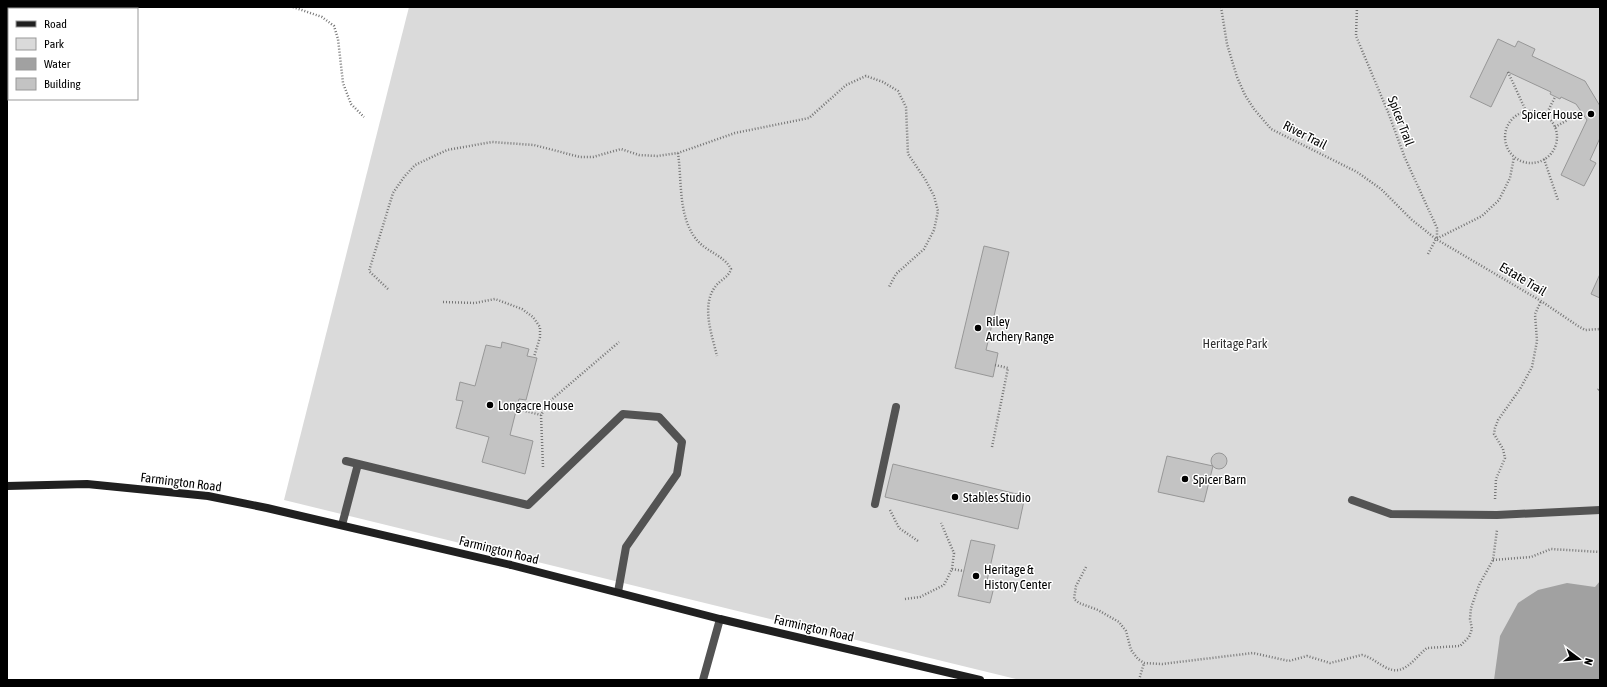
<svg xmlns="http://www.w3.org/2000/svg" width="1607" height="687" viewBox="0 0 1607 687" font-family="'Asap Condensed',sans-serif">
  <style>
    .green { fill: #dadada }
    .water { fill: #a1a1a1 }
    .building { fill: #c3c3c3; stroke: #979797 }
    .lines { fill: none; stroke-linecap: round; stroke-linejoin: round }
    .path { stroke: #757575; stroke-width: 2.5; stroke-dasharray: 1 2; stroke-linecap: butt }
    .lane { stroke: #535353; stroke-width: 8 }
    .street { stroke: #535353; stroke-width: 8 }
    .secondary { stroke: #202020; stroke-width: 8 }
    .poi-dot { fill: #000; stroke: #fff; stroke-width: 1.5 }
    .labels { text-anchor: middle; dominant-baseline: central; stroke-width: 3; stroke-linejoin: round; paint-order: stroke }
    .poi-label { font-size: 13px; fill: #000; stroke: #fff; text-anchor: start }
    .street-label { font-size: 13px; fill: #000; stroke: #fff }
    .park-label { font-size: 13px; fill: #313131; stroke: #fff }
  </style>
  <rect width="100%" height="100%" fill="#fff"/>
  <path class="green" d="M409,7H1600V680H1020L284,500Z"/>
  <path class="water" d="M1600,581V680H1494L1500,636L1518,603L1538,590L1567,583L1595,587Z"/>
  <path class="building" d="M1498,39L1515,47L1518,41L1535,49L1532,56L1585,81L1600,106V138L1590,160L1596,163L1584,186L1561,175L1587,120L1576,104L1561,97L1560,99L1550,94L1551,92L1508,72L1491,107L1470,97Z
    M984,246L1009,252L986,350L998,353L993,377L955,368Z
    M1600,274V298L1591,294Z
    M502,342L529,349L527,356L537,358L526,400L519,399L510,435L533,441L525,474L482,462L489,437L456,428L463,401L456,400L460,382L475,386L486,345L501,348Z
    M1211 461a8 8 0 1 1 16 0a8 8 0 1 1-16 0Z
    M1167,456L1213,466L1204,502L1158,492Z
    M893,464L1025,496L1018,529L885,497Z
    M971,540L995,545L987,581L995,583L990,603L958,596Z"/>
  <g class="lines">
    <path class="path" d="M293,7L322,17L334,26L338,39L343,83L351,104L364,117
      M1221,7L1227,44L1237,77L1245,95L1254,109L1271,129L1357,172L1381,189L1412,220L1436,239L1541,301L1578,326L1585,330L1600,329
      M1357,7L1356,36L1388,112L1405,158L1437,228V238
      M1508,72L1526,111
      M1505 137a26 26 0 1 1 52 0a26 26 0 1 1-52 0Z
      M1546,115L1555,97
      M1555,127L1580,113
      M678,153C682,181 678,216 696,239C706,252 724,255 731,269C729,277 720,280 715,287C701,306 712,335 717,356
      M1544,159L1558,200
      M1428,254L1436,239L1482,216L1499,200L1510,178L1514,157
      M388,289L369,271L393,193L404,177L415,165L447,150L492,142L534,145L580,157H593L621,149L639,155L657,156L678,153L735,133L809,118L846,85L866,76L883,82L898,91L906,107L908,154L925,179L934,196L938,211L934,230L924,249L896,274L889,287
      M443,302L475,303L495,299L522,309L533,317L540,327V337L534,357
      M1598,390L1600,388
      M517,409L541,415
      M992,447L1008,368L995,365
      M543,467L541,415L550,401L619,342
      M1495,499L1496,479L1505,458L1503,449L1494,434L1495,428L1498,420L1520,389L1532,367L1537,341L1535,314L1541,301
      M890,510L899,528L918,541
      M1493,560L1531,557L1551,549L1600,552
      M1086,567L1076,586L1074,599L1079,603L1098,610L1119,622L1126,631L1131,650L1138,659L1144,663L1162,664L1253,653L1289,661L1307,656L1330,663L1362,655C1371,657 1377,663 1385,667C1404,678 1414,658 1427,648L1460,646L1469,637L1472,629L1470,619L1471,608L1479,585L1493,560L1497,530
      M952,569L964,571
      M905,599L920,597L944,585L952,569L954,553L941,523
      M1139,680L1144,663"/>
    <path class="lane" d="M346,461L528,505L623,414L659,417L682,442L677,474L626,547L618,592
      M1352,500L1391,514L1497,515L1600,510
      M875,504L896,407
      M342,525L358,464"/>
    <path class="street" d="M703,680L720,619"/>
    <path class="secondary" d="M7,486L87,484L208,496L267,508L511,565L720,619L980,680"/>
  </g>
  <g class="poi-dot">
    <circle cx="1591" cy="114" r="4"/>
    <circle cx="978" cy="328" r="4"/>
    <circle cx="490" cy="405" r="4"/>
    <circle cx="1185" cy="479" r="4"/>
    <circle cx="955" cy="497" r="4"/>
    <circle cx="976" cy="576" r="4"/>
  </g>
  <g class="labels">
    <g class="poi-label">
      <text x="1583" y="114" text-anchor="end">Spicer House</text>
      <text x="986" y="321">Riley<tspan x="986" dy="15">Archery Range</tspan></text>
      <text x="498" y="405">Longacre House</text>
      <text x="1193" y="479">Spicer Barn</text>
      <text x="963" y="497">Stables Studio</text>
      <text x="984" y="569">Heritage &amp;<tspan x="984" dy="15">History Center</tspan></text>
    </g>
    <g class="street-label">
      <text transform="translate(1401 121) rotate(69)">Spicer Trail</text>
      <text transform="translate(1305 135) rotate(27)">River Trail</text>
      <text transform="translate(1523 279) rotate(31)">Estate Trail</text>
      <text transform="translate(181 482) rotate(7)">Farmington Road</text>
      <text transform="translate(499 550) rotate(14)">Farmington Road</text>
      <text transform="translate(814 628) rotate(13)">Farmington Road</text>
    </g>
    <g class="park-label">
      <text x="1235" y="343">Heritage Park</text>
    </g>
  </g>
  <rect width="1607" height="687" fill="none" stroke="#000000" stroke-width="16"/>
  <rect x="8" y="8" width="130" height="92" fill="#ffffff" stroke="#999999"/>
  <rect x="16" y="21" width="20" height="6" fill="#202020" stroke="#999999"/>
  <text x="44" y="28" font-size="12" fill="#000000">Road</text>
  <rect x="16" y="38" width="20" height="12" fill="#dadada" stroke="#999999"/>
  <text x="44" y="48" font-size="12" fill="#000000">Park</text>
  <rect x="16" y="58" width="20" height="12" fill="#a1a1a1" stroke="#999999"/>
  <text x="44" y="68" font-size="12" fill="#000000">Water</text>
  <rect x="16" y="78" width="20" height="12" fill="#c3c3c3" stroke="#999999"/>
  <text x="44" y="88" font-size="12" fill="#000000">Building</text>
  <g transform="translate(1579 659) rotate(106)" stroke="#ffffff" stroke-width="3" paint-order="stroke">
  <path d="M0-3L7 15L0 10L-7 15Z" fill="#000000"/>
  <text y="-6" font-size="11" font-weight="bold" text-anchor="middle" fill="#000000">N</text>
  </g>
</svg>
